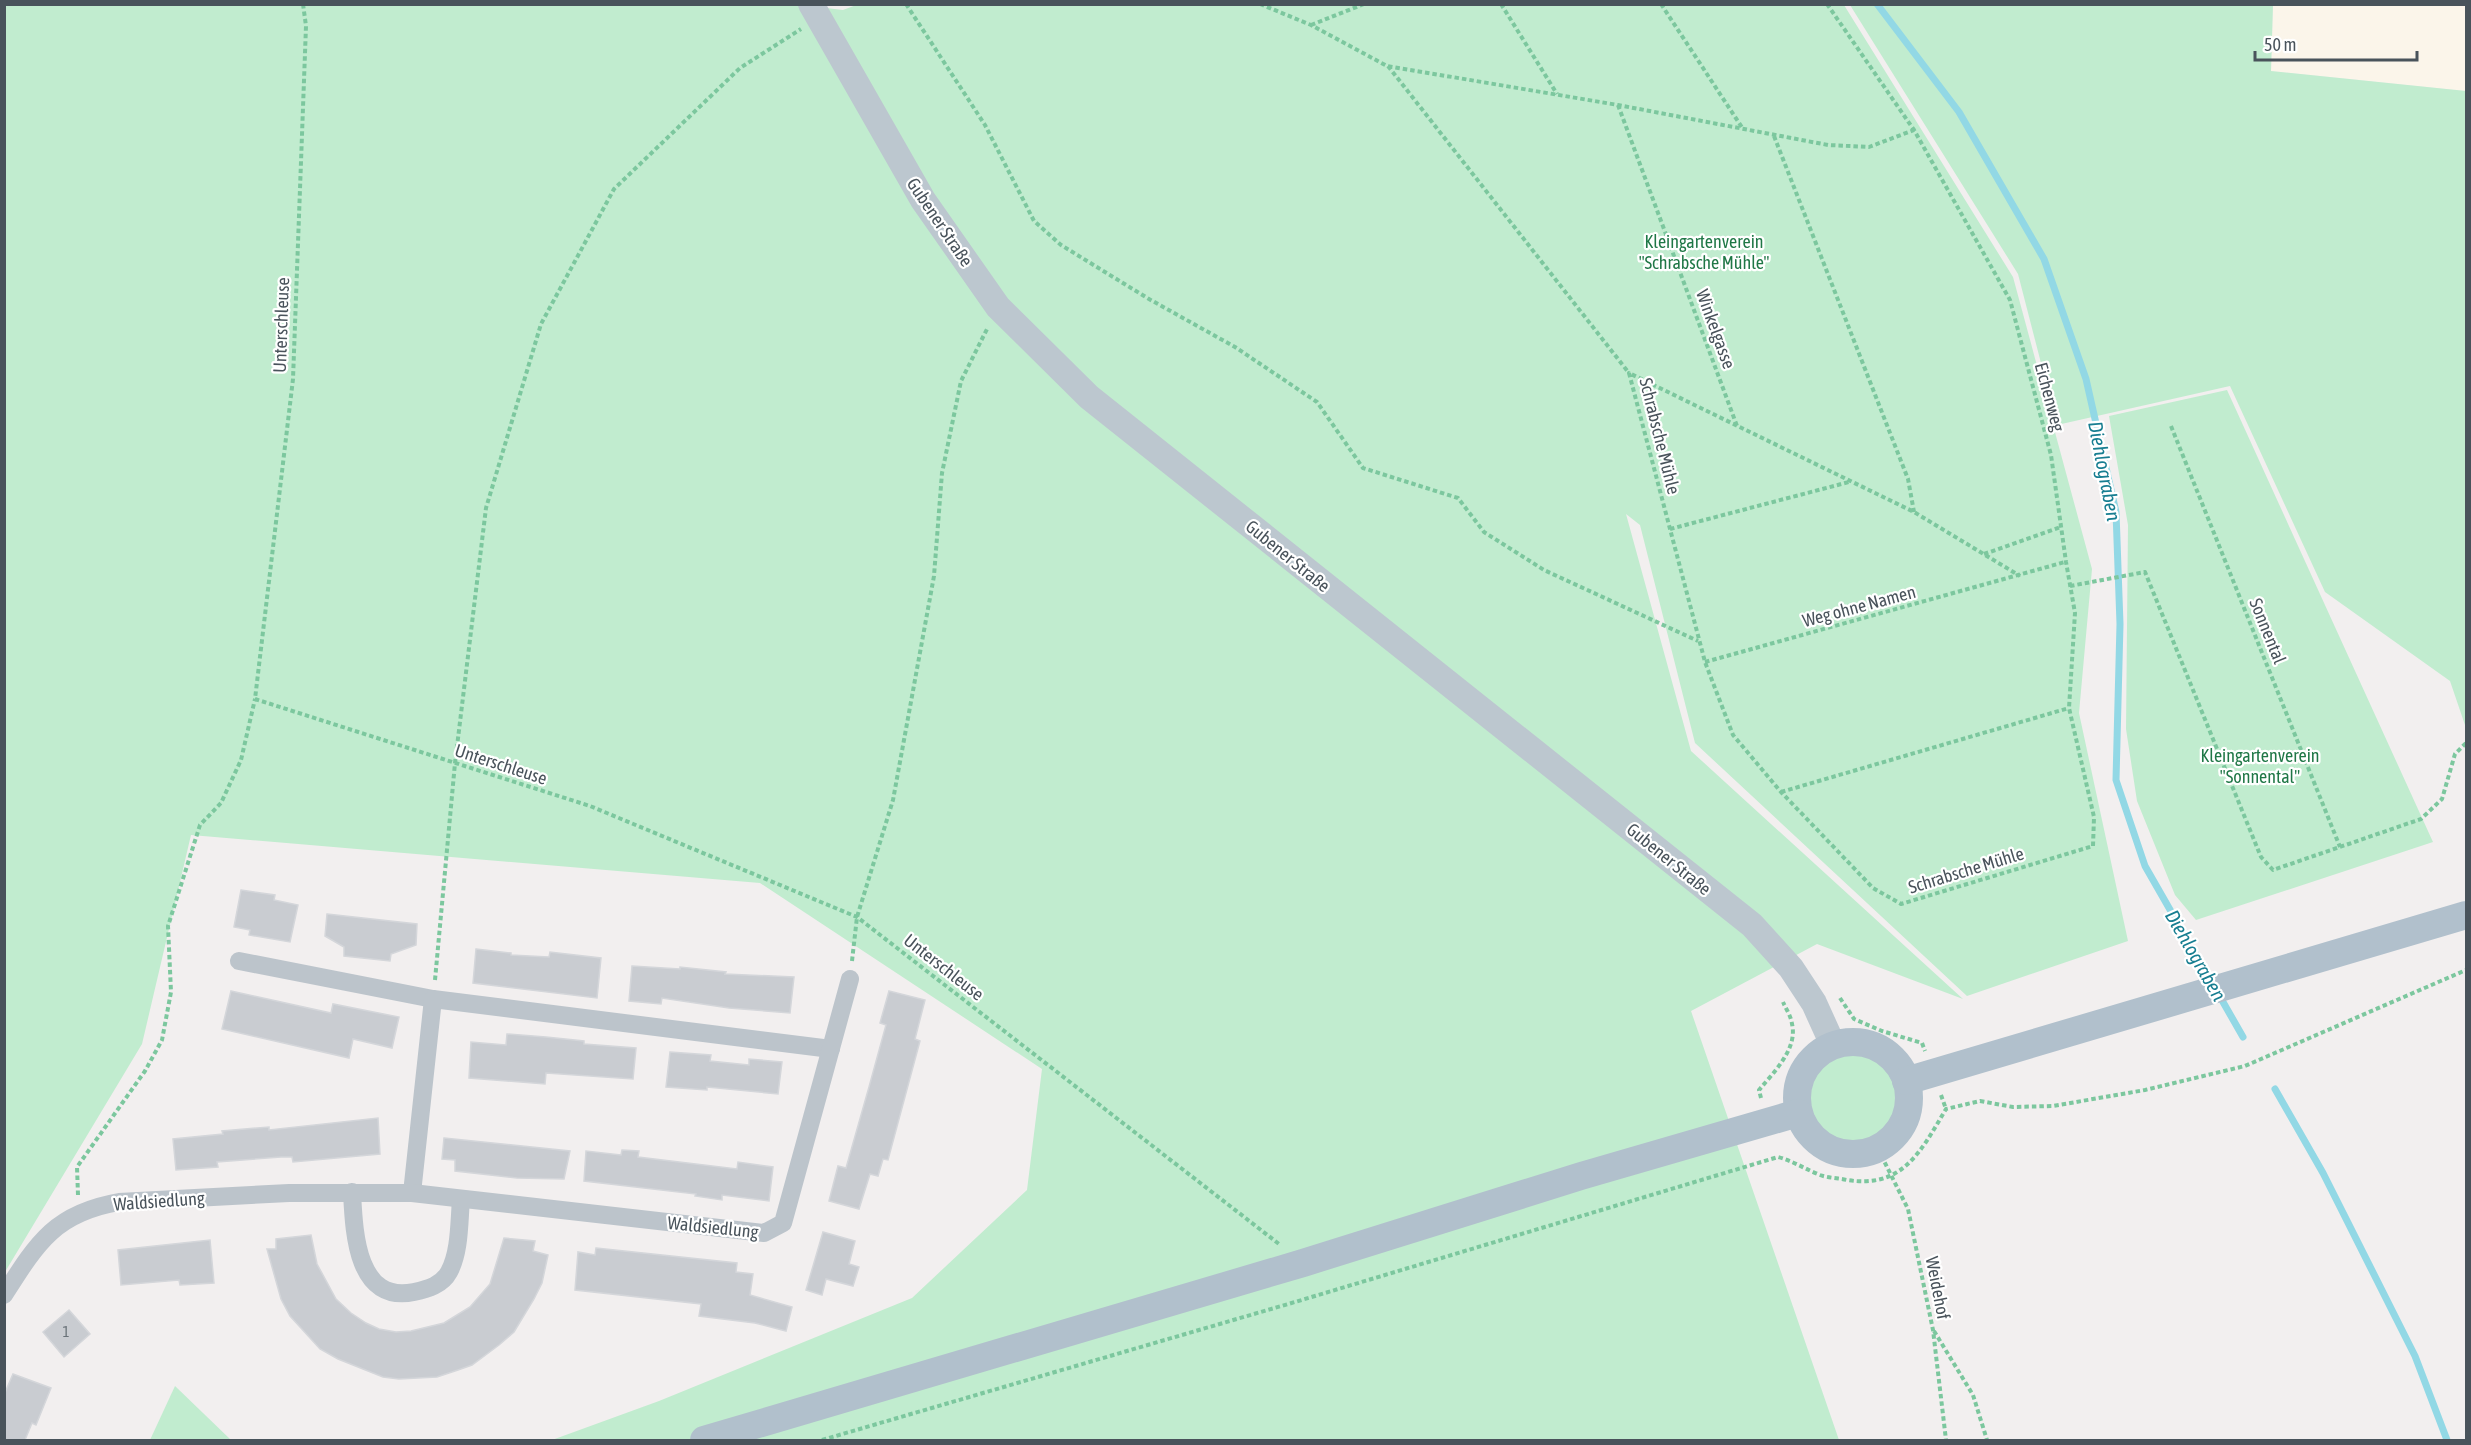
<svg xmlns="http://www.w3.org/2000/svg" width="2471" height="1445" viewBox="0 0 2471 1445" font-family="'Asap Condensed',sans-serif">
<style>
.commercial{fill:#fbf5ea}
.green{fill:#c1eccf}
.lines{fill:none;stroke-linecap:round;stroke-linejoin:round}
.stream{stroke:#92d8e5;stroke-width:7}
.building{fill:#c9ccd1;stroke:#d4d6da;stroke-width:1.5}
.path{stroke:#7cc79e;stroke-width:4;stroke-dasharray:4.5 3;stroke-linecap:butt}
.street{stroke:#bcc4cb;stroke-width:18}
.secondary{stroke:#bcc7cf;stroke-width:26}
.primary{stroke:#b1c0cc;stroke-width:28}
.labels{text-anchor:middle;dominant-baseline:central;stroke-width:4.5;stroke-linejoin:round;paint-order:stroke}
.number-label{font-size:15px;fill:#697178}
.street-label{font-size:18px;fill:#49535b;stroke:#fff}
.park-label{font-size:18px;fill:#1f7746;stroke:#fff}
.water-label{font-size:20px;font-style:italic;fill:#177e91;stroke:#fff}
</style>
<rect width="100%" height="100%" fill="#f2efef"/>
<polygon class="commercial" points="2273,5 2466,5 2466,91 2271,71"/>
<g class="green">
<polygon points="793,4 843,10 859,4 1844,5 2013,277 2092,569 2079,713 2128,941 1967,996 1695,743 1640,525 1626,514 1691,751 1963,999 1817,944 1691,1011 1839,1440 552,1440 659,1401 912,1298 1027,1190 1042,1069 760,883 191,835 142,1044 5,1272 5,5"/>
<polygon points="1850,5 2273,5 2271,71 2466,91 2466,728 2450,681 2325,592 2230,386 2057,425 2018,274"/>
<polygon points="2227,390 2433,842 2196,920 2175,895 2137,801 2126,729 2128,525 2109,416"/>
<circle cx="1853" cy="1097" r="44"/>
<polygon points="175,1386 231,1440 150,1440"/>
</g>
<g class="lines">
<g class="stream">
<polyline points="1877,4 1959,112 2044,259 2086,379 2116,512 2120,624 2116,780 2145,866 2212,983"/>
<polyline points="2219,995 2243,1037"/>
<polyline points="2275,1089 2323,1173 2415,1356 2447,1440"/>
</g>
</g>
<g class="building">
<polygon points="241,890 275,895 274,900 298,905 290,942 249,935 250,930 234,927"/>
<polygon points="327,914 417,924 416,945 391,954 390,961 344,956 344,947 325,936"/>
<polygon points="476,949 511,953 511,955 549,957 550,952 601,958 597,998 473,983"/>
<polygon points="632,966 680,969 680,967 726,972 725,974 794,977 790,1013 729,1008 662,998 661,1004 629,1001"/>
<polygon points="231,991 331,1013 333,1004 399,1017 392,1048 353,1039 349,1058 222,1029"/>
<polygon points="889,991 925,1000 915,1039 920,1041 888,1160 883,1159 878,1176 870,1174 859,1209 829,1201 838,1166 846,1168 869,1087 886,1025 880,1023"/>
<polygon points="507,1034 546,1037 584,1041 584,1044 636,1048 633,1079 546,1073 545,1084 469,1078 471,1042 506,1045"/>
<polygon points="670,1052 711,1055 710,1061 749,1065 749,1059 782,1062 778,1094 707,1087 707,1090 666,1087"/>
<polygon points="378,1118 380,1154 293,1162 292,1157 281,1157 217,1162 218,1167 176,1170 173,1139 223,1134 222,1131 269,1127 269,1130"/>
<polygon points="444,1138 570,1151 564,1179 517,1178 455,1171 455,1160 442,1159"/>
<polygon points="622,1150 639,1151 638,1157 737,1169 738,1162 773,1167 769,1201 722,1195 722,1200 695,1196 696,1194 584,1181 586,1151 621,1155"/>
<polygon points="823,1232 855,1241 849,1264 859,1267 853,1286 826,1279 822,1295 806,1290"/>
<polygon points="311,1235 317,1264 336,1299 351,1313 366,1323 379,1329 396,1332 411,1331 444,1323 470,1307 490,1284 504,1238 535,1241 533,1251 548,1255 542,1283 534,1299 514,1332 499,1345 472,1365 458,1370 437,1377 399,1379 383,1377 338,1359 320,1349 290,1316 281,1299 267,1249 276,1249 276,1239"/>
<polygon points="210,1240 214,1283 180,1285 179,1280 121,1285 118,1250"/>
<polygon points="596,1248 737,1263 736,1272 753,1274 750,1295 792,1307 786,1331 755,1323 699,1316 701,1304 575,1290 578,1252 595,1255"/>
<polygon points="69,1310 90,1334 64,1357 43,1332"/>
<polygon points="13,1374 51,1388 36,1425 32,1423 25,1440 4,1440 4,1395"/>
</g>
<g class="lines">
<g class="path">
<polyline points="303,4 306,26 293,379 255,699 590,806 857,917 1279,1244"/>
<polyline points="906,4 985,125 1034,221 1061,245 1149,299 1235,347 1317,402 1363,468 1458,498 1484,532 1544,570 1698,641"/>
<polyline points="1260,4 1311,25 1387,66 1618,105 1828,145 1869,147 1914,130"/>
<polyline points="1501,4 1557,94"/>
<polyline points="1661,4 1743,129"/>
<polyline points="1827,4 1914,130 2010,300 2051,455 2066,562 2075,613 2069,708 2094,817 2093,846 1901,904 1873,888 1781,792 1733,735 1705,662 1629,373 1914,512 2020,576"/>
<polyline points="1311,25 1364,4"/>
<polyline points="1388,66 1629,373"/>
<polyline points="1618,105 1737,426"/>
<polyline points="1774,136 1908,479 1914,512"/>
<polyline points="2171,426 2340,847"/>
<polyline points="1670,529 1849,482"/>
<polyline points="1984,554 2061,527"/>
<polyline points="2070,586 2145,572 2261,857 2273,870 2421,819 2442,799 2455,754 2466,743"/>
<polyline points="1705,662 2065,562"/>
<polyline points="1781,792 2069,708"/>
<polyline points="852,961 857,917 893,800 934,576 942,473 961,381 988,327"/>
<polyline points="435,980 455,763 486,508 541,324 614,189 740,68 801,29"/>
<polyline points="1840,998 1854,1019 1882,1031 1922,1043 1925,1051"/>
<polyline points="1941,1095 1946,1109"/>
<path d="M1761 1098 1759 1090C1773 1073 1798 1049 1792 1024 1791 1016 1786 1009 1783 1002"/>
<polyline points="1878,1149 1908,1209 1933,1330 1946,1440"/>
<polyline points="78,1195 77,1167 145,1071 162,1040 171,992 168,926 200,825 221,803 241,760 255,699"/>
<polyline points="1934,1331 1973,1395 1987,1440"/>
<path d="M822 1440 1295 1302 1778 1157C1793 1161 1805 1169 1820 1175 1828 1178 1838 1178 1847 1180 1903 1189 1921 1151 1946 1109L1980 1101 2013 1107 2053 1106 2145 1090 2245 1066 2466 970"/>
</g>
<g class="street">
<polyline points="239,961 433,999"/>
<path d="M352 1192C354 1231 356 1304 414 1292 428 1289 442 1285 449 1272 460 1252 459 1222 461 1200"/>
<polyline points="412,1193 433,999 831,1049"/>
<path d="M4 1295C37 1243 55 1213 119 1202L289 1193H412L764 1233 783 1223 850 979"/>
</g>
<polyline class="secondary" points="811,4 923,200 998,307 1089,397 1752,925 1791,968 1814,1003 1833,1045"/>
<g class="primary">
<circle cx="1853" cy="1098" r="56"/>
<polyline points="1906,1081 2466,915"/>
<polyline points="704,1440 1303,1263 1581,1176 1798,1113"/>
</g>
</g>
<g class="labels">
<g class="number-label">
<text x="66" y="1331">1</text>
</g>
<g class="street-label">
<text transform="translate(940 222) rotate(56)">Gubener Straße</text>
<text transform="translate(281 325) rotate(-88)">Unterschleuse</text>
<text transform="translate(1716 329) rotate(70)">Winkelgasse</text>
<text transform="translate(2050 397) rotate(75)">Eichenweg</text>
<text transform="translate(1660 436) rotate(76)">Schrabsche Mühle</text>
<text transform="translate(1288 556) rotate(39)">Gubener Straße</text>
<text transform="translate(1859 606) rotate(-15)">Weg ohne Namen</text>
<text transform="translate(2268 631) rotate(68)">Sonnental</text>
<text transform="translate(501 764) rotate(18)">Unterschleuse</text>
<text transform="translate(1669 859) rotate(39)">Gubener Straße</text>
<text transform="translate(1966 870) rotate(-17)">Schrabsche Mühle</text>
<text transform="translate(944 967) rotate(38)">Unterschleuse</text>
<text transform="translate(159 1201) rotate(-4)">Waldsiedlung</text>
<text transform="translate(713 1227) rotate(6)">Waldsiedlung</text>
<text transform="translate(1938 1288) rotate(79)">Weidehof</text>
</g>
<g class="park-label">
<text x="1704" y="241">Kleingartenverein<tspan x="1704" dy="21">"Schrabsche Mühle"</tspan></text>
<text x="2260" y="755">Kleingartenverein<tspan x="2260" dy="21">"Sonnental"</tspan></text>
</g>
<g class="water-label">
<text transform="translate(2105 471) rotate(79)">Diehlograben</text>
<text transform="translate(2196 955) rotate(60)">Diehlograben</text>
</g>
</g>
<rect width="2471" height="1445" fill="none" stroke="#49535b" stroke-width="12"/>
<path d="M2255 51v9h162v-9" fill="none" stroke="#49535b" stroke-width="3"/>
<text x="2264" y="51" font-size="18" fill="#49535b" stroke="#ffffff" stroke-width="4.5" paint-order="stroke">50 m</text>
</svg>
